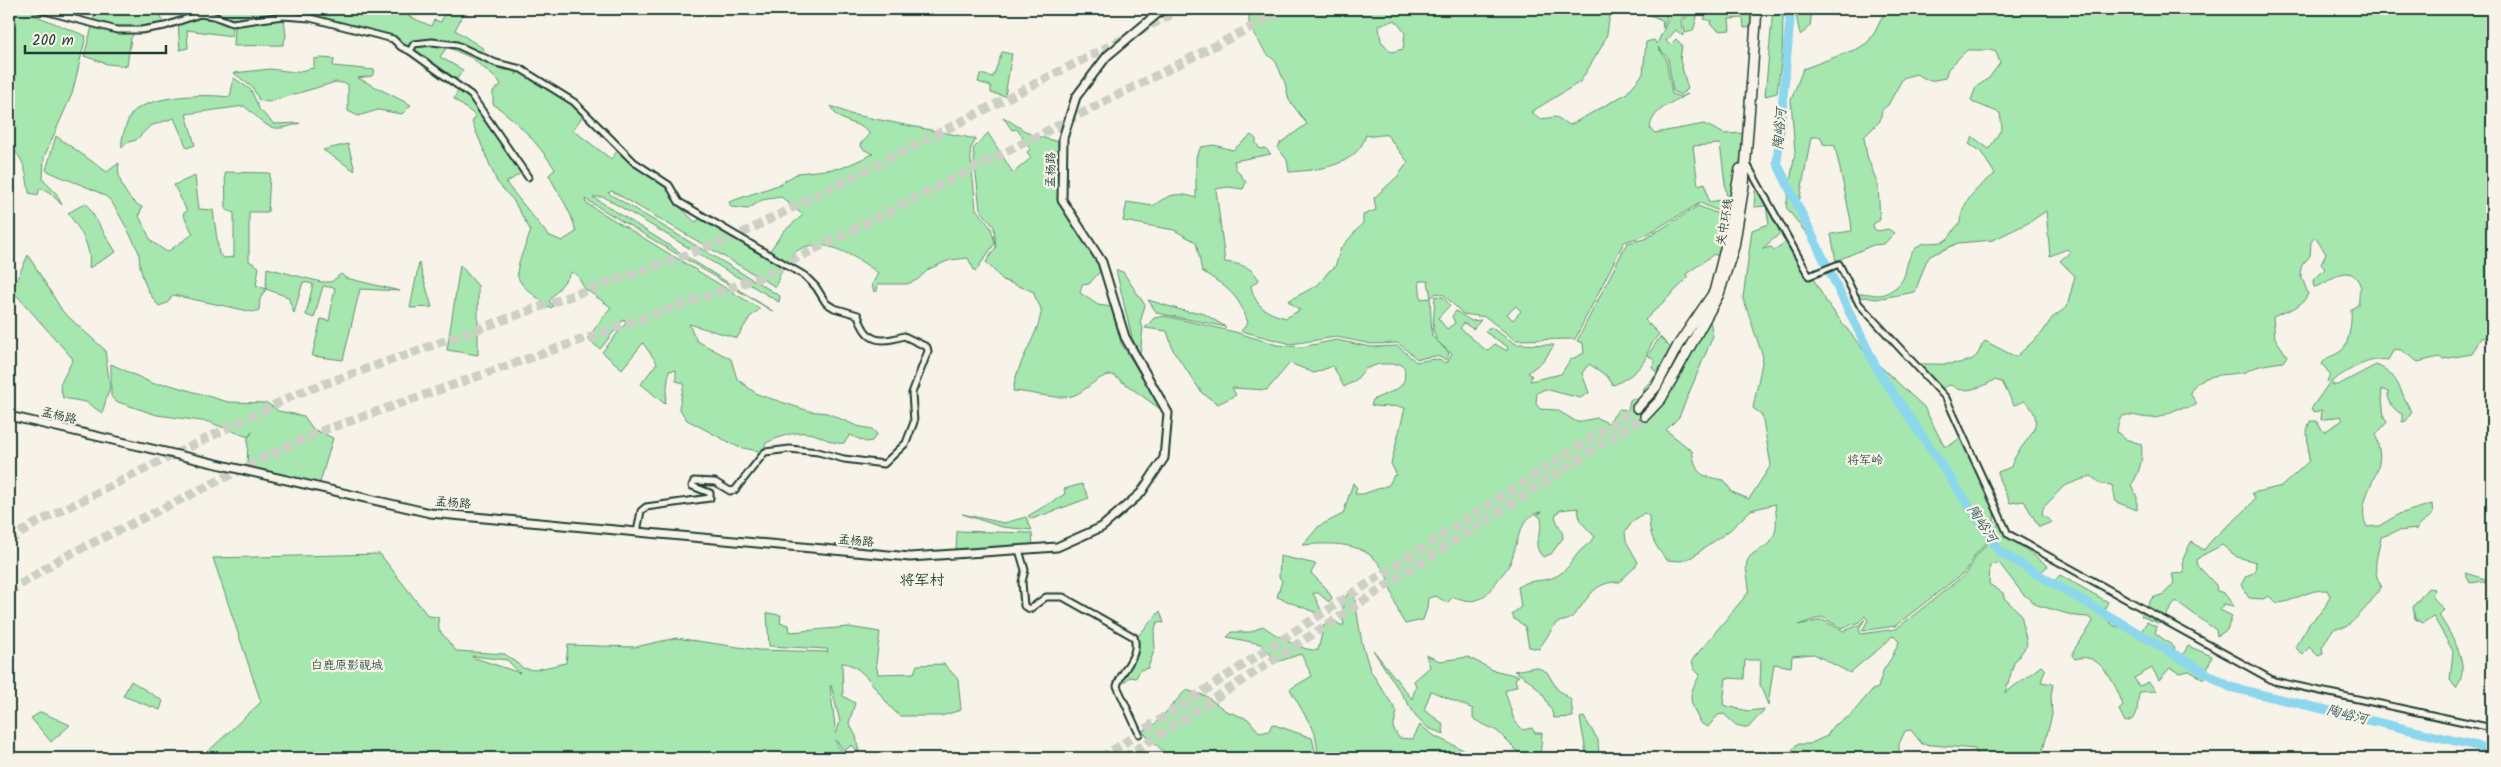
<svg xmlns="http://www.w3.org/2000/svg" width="2501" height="767" viewBox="0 0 2501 767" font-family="Kalam,'LXGW WenKai TC',sans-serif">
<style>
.green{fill:#a6e6af;stroke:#629272;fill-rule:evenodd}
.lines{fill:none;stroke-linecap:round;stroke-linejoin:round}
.river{stroke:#8cd7ed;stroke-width:9}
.highway-tunnel{stroke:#cccfc4;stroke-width:9;stroke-dasharray:9 4.5;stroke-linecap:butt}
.street-casing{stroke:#1f3d34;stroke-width:9}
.secondary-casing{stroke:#1f3d34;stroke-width:11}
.highway-casing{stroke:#1f3d34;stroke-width:12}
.street{stroke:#f7f3e8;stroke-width:5}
.secondary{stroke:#f7f3e8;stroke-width:7}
.highway{stroke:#f7f3e8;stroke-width:9}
.labels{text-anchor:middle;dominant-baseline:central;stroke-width:4.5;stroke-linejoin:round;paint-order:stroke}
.street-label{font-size:12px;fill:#1f3d34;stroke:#f7f3e8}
.park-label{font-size:12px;fill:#335646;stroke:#f7f3e8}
.water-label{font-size:14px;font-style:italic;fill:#355c59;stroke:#f7f3e8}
.quarter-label{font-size:15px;fill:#1f3d34;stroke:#f7f3e8}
</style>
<rect width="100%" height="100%" fill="#f7f3e8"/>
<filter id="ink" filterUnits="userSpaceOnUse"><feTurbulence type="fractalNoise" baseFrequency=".02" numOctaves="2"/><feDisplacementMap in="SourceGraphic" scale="10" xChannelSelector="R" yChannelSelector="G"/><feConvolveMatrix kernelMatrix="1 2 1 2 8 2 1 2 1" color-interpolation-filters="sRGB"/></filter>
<g filter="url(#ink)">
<g class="green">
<path d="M9 9H35L34 15 86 36 72 94 44 157 43 180 56 193 62 205 49 192 40 188 38 195 29 193C26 173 25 158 9 146Z"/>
<polygon points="97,9 160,9 163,25 121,29 93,20"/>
<path d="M214 9H406L409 10 408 16 431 26 434 20 441 22 446 9 465 11 455 30 484 49 482 54C456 45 434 32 409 49L387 34 288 14 236 22 215 15Z"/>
<path d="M1249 9H1619L1610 13 1607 34 1602 46 1580 82 1531 112 1541 119 1556 117 1570 125 1626 94 1643 74 1646 42 1654 40 1657 44 1670 16 1668 9H1691L1681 20 1683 36 1676 30 1666 41 1670 45 1676 39 1682 45 1680 60 1688 89 1680 95 1673 91 1668 58 1658 47 1666 59 1672 94 1680 97 1688 94C1673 102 1651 110 1650 129L1655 133 1704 124 1725 134 1744 133 1731 226 1716 210 1700 203 1644 236 1624 242 1575 339 1515 340 1486 317 1463 314 1444 295 1436 293 1431 298 1428 281H1419L1421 299 1430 298 1432 336 1449 353 1447 360 1436 356 1417 359 1398 343 1372 344 1336 337 1291 344 1241 331 1248 323C1239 294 1226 287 1202 271L1196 242 1174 230 1123 221 1127 202 1153 206C1167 195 1178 191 1196 198V157L1201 147 1214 145 1233 150 1251 135 1256 139V143L1260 149 1265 148 1271 154 1234 161 1236 169 1246 182 1243 189 1228 187 1216 189 1225 262C1239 264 1252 266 1259 280L1251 286C1255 307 1267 313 1286 318L1300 310 1288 301 1318 285 1329 271 1335 267 1341 248 1363 223V215L1376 210 1374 198 1397 177 1408 162 1387 135C1379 134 1373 138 1366 135 1357 167 1317 170 1289 172L1287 160 1278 148 1280 143 1307 124 1289 100 1285 83 1276 62 1266 53 1252 31 1249 23ZM1395 20 1405 33 1403 49 1391 52 1381 41 1379 26ZM1720 144 1727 199 1709 202 1705 183 1698 185 1693 146ZM1516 306 1521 311 1513 320 1507 314Z"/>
<polygon points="1636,9 1662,9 1667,16 1663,28 1662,20"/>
<polygon points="1693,9 1696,9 1697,17 1693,31 1685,33 1683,21"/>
<polygon points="1708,9 1754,9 1753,27 1744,28 1743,18 1729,19 1730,30 1720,31 1710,24 1711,21 1704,19"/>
<polygon points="1773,9 1788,9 1788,16 1783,17 1782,54 1777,93 1765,96"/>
<polygon points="1795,9 1812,9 1810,27 1800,35"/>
<path d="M1889 9H1911L1919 13 1932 9H2492V336L2481 338 2472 354 2443 359 2439 357 2418 362 2401 350 2394 349 2388 360C2368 357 2348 370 2331 382L2333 385H2338L2376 365C2400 374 2399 392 2412 412L2406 421 2402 422V414C2394 411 2387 400 2388 392L2381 389 2384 417 2387 422 2376 435C2378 444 2381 454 2379 463 2374 485 2356 504 2367 527L2379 526 2399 514 2432 504 2433 513C2428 520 2421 521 2417 529L2398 531 2381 537C2379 553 2370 569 2381 585 2378 595 2357 619 2347 626 2342 630 2337 626 2333 630 2329 634 2326 642 2322 647L2323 654 2318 656 2309 647 2303 655 2295 647 2309 624 2324 609 2330 596 2327 590C2305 589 2295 603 2276 603L2269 596 2263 599 2249 598 2241 585 2246 576 2255 572 2256 562 2237 557 2222 545 2201 556 2197 560 2198 566 2216 585 2217 591 2224 593 2234 606 2223 604 2220 610 2232 616 2227 630 2217 636 2216 630 2176 601 2160 624 2141 616 2152 598 2164 594 2174 583 2172 574 2184 573 2183 559 2191 542 2204 550C2218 529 2242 519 2255 498L2252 493 2282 486 2309 461 2307 431 2310 421H2316L2324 432 2343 420 2340 416 2321 420 2322 410 2315 412 2311 409 2329 383 2327 381 2330 374 2322 364C2327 355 2334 357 2341 351 2350 344 2352 319 2351 309L2358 305C2360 298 2358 293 2361 287 2350 256 2328 286 2314 287L2313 281 2325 269 2321 264 2326 254 2315 237 2311 242 2310 256 2302 265 2300 272 2308 294C2302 308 2286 311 2273 317L2275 338 2287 356 2283 362C2275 363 2267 364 2260 366 2255 367 2250 370 2245 372 2226 376 2198 372 2190 393L2197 404C2191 409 2185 407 2178 409 2169 412 2163 418 2152 418 2133 418 2119 405 2117 432L2125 439 2141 444C2144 456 2139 476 2131 485L2137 497V510L2116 502 2112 485 2101 484 2091 476 2064 486 2043 508 2042 515 2052 522 2039 527 2024 501 2010 503 1999 479 1998 472 2011 467C2017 442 2053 428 2025 401L2014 405 2002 382 1994 380C1985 386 1974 390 1963 390 1951 390 1955 380 1941 389L1914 364C1929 363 1967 368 1977 355 1980 351 1981 345 1985 341L2016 357 2042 333 2052 318 2067 307 2075 276 2060 261 2070 252 2067 249 2050 256 2046 211 2030 222 1993 240 1958 243 1930 256 1926 262 1915 292 1876 299 1865 297 1851 300 1850 297C1854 296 1858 294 1861 294 1870 292 1877 298 1887 293 1913 279 1900 269 1914 250 1923 238 1935 246 1946 240 1952 236 1954 227 1960 223 1962 200 1978 187 1995 174L1981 152 1969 144 1973 137 1989 149 2002 128 2000 113 1975 103 1971 100 1976 87 1989 78 2000 63 1996 52 1990 50H1967L1948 69 1945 78 1930 81 1916 74 1903 78 1888 105 1882 110 1880 121 1864 137 1867 156 1878 185 1880 220 1873 224 1874 229 1878 231 1888 229 1894 233 1884 244 1873 245 1836 261 1831 234 1852 231 1851 221 1835 146 1823 144 1821 137H1811L1799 203 1801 220 1807 225 1809 237 1786 207 1795 152 1791 100 1803 69 1859 48 1868 42 1875 32 1885 11Z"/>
<polygon points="208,16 232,24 232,36 187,30 188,48 180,50 178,24"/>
<polygon points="284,17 286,36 283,45 234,46 235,25"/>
<polygon points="93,23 135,32 131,38 127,66 107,64 84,56"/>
<path d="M443 43 503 70H518L516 75 519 70 553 89 584 114 573 130 611 159 622 145 639 163 670 182 677 193 671 198 695 222 706 215 768 253 784 231 803 215 781 197 762 200 748 209 731 207 729 202 778 185 798 173 842 168 873 154 863 149 860 144 867 138 869 133C860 121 837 124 831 106L850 114 976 139 970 150 976 209 991 228 995 243 975 272 968 258 950 260 929 269 917 280 907 284H878L877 291 874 292 872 285 878 273C839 244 793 223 776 287L612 191 608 193 780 296 779 302 604 197H593L774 312 585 199 586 203 760 309 750 317 737 338 689 324 697 341 731 359 737 379 757 394 809 411 827 413 857 426 872 429 877 434 872 441 866 442 850 435 844 443C833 445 824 437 813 434 797 430 781 436 766 443L763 452 738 447 687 420 679 408 684 383 676 381V370L669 371 665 404 641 384 657 363 643 343 622 369 602 352 626 323 624 319 600 349 587 339 611 307 585 289 577 275 572 272 549 301 553 306 551 308C508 276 512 280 531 231L513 200 497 182 472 122 476 116 454 99 460 86 481 109 524 171 506 183 548 235 562 241 576 232C571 209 559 196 549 175L555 169C539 145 518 121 493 104V91L501 85 499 81 472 58 447 47 440 57 463 70 457 79 412 51 421 45Z"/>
<polygon points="1002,52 1012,54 1005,96 991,93 991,86 978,82 980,74 993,77"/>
<polygon points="320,58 334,59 333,66 375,70 372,76 358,78 411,105 402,114 378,110 358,116 348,111 348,84 336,82 268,102 259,100 253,88 234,73 270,69 295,72 314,68 314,59"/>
<path d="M234 78 251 90 259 109 274 124 300 123C267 135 268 125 244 106L186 114 195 145 187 148 174 118 150 126 136 140 126 143 122 148C121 141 123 135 125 129 127 122 131 112 137 109 160 95 204 94 230 97Z"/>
<path d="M1003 117 1030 134 1062 143 1057 172 1060 194 1102 269 1089 284 1082 285 1080 293 1098 305 1112 307 1121 343 1163 411 1113 375C1098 374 1086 392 1072 396 1055 400 1031 392 1013 391 1016 363 1036 340 1041 314 1043 306 1034 300 1034 292L1003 280 986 262 996 247 994 227 980 209 973 149 988 133 1013 173 1031 158 1027 152 1030 149 1017 129 1012 130Z"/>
<path d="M56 136 107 172 119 163C116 179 127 201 142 207L139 216 151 241 167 252 193 234 183 214 187 211 174 185 195 176 199 209 213 210 219 254 224 258 234 257V213L226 210 225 172 270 173 268 212H249V261L259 267 256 285 266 289 267 268 321 282H331L341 274 346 278 400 291 360 289 343 360 312 356 321 319 329 321 335 288 323 286 314 318 306 315 313 284 303 282 294 313 288 297 266 289 260 299 259 310 253 312 173 295 167 303 159 306C146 292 139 272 139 253 138 249 114 203 109 199 98 189 62 179 46 170Z"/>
<polygon points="348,144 355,171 323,150"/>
<path d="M1756 183 1785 229 1762 249 1771 247 1774 250 1790 239 1826 301 1837 316 1865 352 1924 407 1944 446H1949L1960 438 1994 510 1995 533 1975 555 1966 571 1895 626 1862 631 1868 620 1865 616 1858 623 1841 628 1822 617 1798 625 1822 620 1844 631 1859 625 1865 619 1859 629 1861 634 1896 629 1967 573 1976 556 1996 534 1998 522 2015 541 2048 566 2040 573 2041 578 2052 583 2060 575 2108 602 2104 610 2112 625 2140 633 2147 622 2157 627 2155 633 2173 646 2180 659 2188 646 2212 656 2204 679 2189 671 2179 673 2170 668 2159 680 2152 668 2134 678 2139 686 2149 682 2156 691 2140 692C2135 705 2142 719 2125 722L2119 710 2123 706C2119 691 2104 660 2087 658 2084 657 2079 658 2075 659L2072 655C2077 641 2087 634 2093 621L2088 617 2075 616 2037 605 2023 594 1999 563 1990 565 1989 584 2003 593 2004 598 2021 614 2027 645 2014 663 2005 693 2041 666 2045 670 2041 682 2053 684 2051 696 2052 715 2041 758H1977L1975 749 1922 744 1911 730 1905 731 1899 744V758H1786L1797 744H1809L1827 736 1833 726 1850 716 1872 690 1878 688 1883 671 1892 657 1899 642 1896 637 1892 636C1884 647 1862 661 1850 673L1814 654 1792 656 1791 667 1774 664 1768 705 1760 685 1761 660H1745L1744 679 1726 678 1723 705 1748 711 1765 709 1748 728 1736 725 1724 714 1718 715 1708 727 1700 723C1690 699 1686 698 1700 675L1694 669 1692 660 1748 593C1751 583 1744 572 1747 562 1750 553 1757 552 1764 547 1779 538 1777 519 1775 504L1751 510 1730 530 1692 557 1681 561 1667 560C1655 547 1649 535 1649 516L1644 513 1633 521 1625 532 1626 541 1638 562C1634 571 1625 574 1620 582 1591 581 1589 601 1571 618 1568 621 1560 621 1556 623L1539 649 1529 647 1525 626 1514 619 1512 614 1521 607 1518 587C1529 579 1540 582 1552 578 1568 572 1570 562 1580 551 1585 546 1590 543 1595 537L1580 521 1578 508 1560 510 1555 516C1557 525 1563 530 1563 538L1551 554 1543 557C1529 543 1544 533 1541 518L1537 515 1542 512C1519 515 1518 543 1511 561 1508 569 1502 574 1498 580 1483 600 1478 605 1453 597L1447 603 1436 596 1428 598 1427 608 1423 620 1405 624C1396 611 1393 595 1388 580 1374 542 1338 542 1303 545L1319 526 1343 514 1353 483 1357 488 1355 494H1363L1389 485 1394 475H1397L1391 464 1405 408C1393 404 1383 409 1371 405L1373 400C1390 390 1409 392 1404 367L1400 364H1379L1365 369 1355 381 1344 387 1333 366 1314 373 1290 363 1267 390 1232 388 1236 395 1218 404 1202 393 1173 350 1167 331 1145 328 1154 318 1165 316 1235 332 1277 345 1302 347 1336 340 1371 347 1398 346 1416 362 1435 359 1447 363 1452 354 1437 341 1433 330 1435 296 1443 297 1450 305 1438 318 1447 329 1455 323 1452 316 1456 311 1471 321 1481 320 1473 329 1464 323 1460 328 1487 351 1495 344 1507 351 1508 347 1485 332 1490 327 1516 344 1554 345 1545 359 1528 373 1532 376 1530 381 1561 374 1570 360 1584 353 1583 343 1577 341 1627 243 1645 239 1698 206 1716 213 1730 231 1723 259 1714 254 1686 274 1688 278 1645 320 1659 334C1651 344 1650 346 1646 357 1642 369 1624 381 1613 385L1607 376 1589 364 1582 373 1589 393 1580 398 1545 389 1537 393 1536 404 1540 409 1557 410 1577 422 1597 418 1608 423 1619 409 1628 410 1630 400 1633 398 1640 403 1644 388 1658 373 1652 368 1655 361 1648 355 1660 337 1671 348 1673 372 1649 406 1658 410 1670 393 1710 321 1713 336 1679 417 1666 430 1692 451C1697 475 1699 476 1724 480L1732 492 1749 499 1771 465 1762 415 1753 408 1763 357 1743 298 1752 230 1769 224 1766 206 1754 207Z"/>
<path d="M86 203 116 252 89 268C92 246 80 230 68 213Z"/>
<polygon points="28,255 63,312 105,350 110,387 102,413 86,402 63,398 60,385 73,359 12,290"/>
<polygon points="419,263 432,307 410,308"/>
<polygon points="460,265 478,286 478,355 447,350"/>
<polygon points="1116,270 1123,272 1145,305 1140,323 1143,327 1140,355 1132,338"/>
<polygon points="1148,300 1188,312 1201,312 1226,327 1157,313"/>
<polygon points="111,364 154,384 167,384 228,402 267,403 278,411 304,416 313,429 333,438 319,486 247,469 248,438 253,431 248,437 209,422 157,415 115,401 111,396"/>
<polygon points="1082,484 1089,498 1032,519 1028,516 1065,494 1064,489"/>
<polygon points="962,514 1004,523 1026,517 1032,530 1002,527"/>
<polygon points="957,531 1032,533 1033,548 956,552"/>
<path d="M380 554 428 616 438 617 439 630 456 651 505 654 523 668 534 670 566 663 568 645 635 647 676 638 759 650 828 652 827 649 769 646 767 613 781 615 780 623 789 625 790 632 849 627 880 632 876 663 878 674 914 673 917 665 944 664 958 679 961 710 941 716H900C882 703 866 664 842 663L843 696 855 703 849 723 856 736 859 753 852 745 844 751 836 740 837 745 847 758H201L261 702 213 558ZM472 656 507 660 520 673 472 657ZM831 685 840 722 836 734 830 686Z"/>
<polygon points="1280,556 1316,564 1311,573 1326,588 1332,598 1329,602 1318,593 1313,593 1324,616 1277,597 1282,581 1279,577"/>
<polygon points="2465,573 2492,581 2492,590 2484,581 2470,583"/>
<path d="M1353 588 1362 643 1370 670 1397 712 1393 728 1399 738 1413 739 1420 725 1436 737 1481 758H1319L1315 733 1290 689 1312 676 1301 654 1277 662 1261 644 1227 637 1232 632H1251L1263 626C1275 635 1303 652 1318 650L1324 625 1334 620 1340 625H1344C1342 609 1341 599 1353 588Z"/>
<path d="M2428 588 2435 589 2432 596 2444 610 2439 615C2451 635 2473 665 2456 688L2450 680 2453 651 2433 616 2423 623 2415 619 2413 607Z"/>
<polygon points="1160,611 1164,623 1157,622 1154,635 1155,648 1148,668 1140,670 1136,678 1130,677 1121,685 1121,681 1138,654 1138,636"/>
<polygon points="1373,650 1412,699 1416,686 1414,681 1430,667 1426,655 1440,661 1468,657 1493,670 1519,676 1515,679 1517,686 1505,691 1514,720 1523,730 1532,728 1535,733 1542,733 1540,758 1524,758 1497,731 1473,719 1473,709 1431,691 1424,710 1442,723 1444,734 1428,728 1416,716"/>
<path d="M1536 667 1547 672 1557 689 1571 700 1573 717 1554 718C1548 697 1533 680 1514 671Z"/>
<polygon points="131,681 163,701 160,710 123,696"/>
<polygon points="1186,690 1206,696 1226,711 1248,719 1260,733 1269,731 1272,724 1312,738 1317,758 1170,758 1142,731 1155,724"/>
<polygon points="41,712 70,725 51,742 31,718"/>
<polygon points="1584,717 1598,740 1599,758 1587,758 1580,718"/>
</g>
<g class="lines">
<polyline class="river" points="1791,9 1777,163 1877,369 2000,552 2230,687 2485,748 2492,755"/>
<g class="highway-tunnel">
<polyline points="9,541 36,523 296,394 733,238 1182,9"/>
<polyline points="9,592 60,559 313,434 758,278 1287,9"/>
<polyline points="1101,758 1637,408"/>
<polyline points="1124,758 1645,416"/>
</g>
<defs>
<g id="street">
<polyline points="37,9 117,30 141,30 165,26 200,14 214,16 232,23 283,16 310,18 393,39 401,47 410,51 471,95 528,177"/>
<path d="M410 51 414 44 432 42 457 45 496 63 521 69 574 102 634 162 669 185 679 202 805 276 816 287 826 303 834 308 858 315C866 342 879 344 904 336L927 347 928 351 912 393 914 422 906 443 884 464 844 459 818 452 790 449 765 452 735 490 730 491 715 482 694 481 692 486 710 493V498L646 507 641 511 637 532"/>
<polyline points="1747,164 1809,276 1839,264 1859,304 1946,398 2008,534 2274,681 2492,728"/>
<path d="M1019 550 1025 570 1022 582 1024 606 1030 609 1046 597H1063L1134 637C1140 657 1122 668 1117 686L1139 734"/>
</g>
<polyline id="secondary" points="9,416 430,513 910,557 1057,547 1102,527 1141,493 1164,458 1168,413 1125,337 1102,262 1062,200 1063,138 1076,97 1107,56 1163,9"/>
<g id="highway">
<polyline points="1637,408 1656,387 1678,345 1714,292 1727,241 1740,169"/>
<polyline points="1645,416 1661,399 1719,294 1734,247 1744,185 1757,9"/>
</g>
</defs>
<use href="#street" class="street-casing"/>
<use href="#secondary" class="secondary-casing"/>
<use href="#highway" class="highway-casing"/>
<use href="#street" class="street"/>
<use href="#secondary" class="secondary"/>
<use href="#highway" class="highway"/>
</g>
</g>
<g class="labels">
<g class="street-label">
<text transform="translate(1051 170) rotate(-89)">孟杨路</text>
<text transform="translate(1725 222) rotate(-80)">关中环线</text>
<text transform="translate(59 416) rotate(13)">孟杨路</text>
<text transform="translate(453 503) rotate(5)">孟杨路</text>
<text transform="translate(856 541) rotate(5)">孟杨路</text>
</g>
<g class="park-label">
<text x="1865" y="460">将军岭</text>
<text x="347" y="665">白鹿原影视城</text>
</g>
<g class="water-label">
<text transform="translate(1780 129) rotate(-85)">陶峪河</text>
<text transform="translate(1982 524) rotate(56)">陶峪河</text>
<text transform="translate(2347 715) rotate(14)">陶峪河</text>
</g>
<g class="quarter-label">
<text x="922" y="581">将军村</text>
</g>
</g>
<rect width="2501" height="767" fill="none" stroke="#f7f3e8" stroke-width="30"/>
<rect x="15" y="15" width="2471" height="737" fill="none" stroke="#1f3d34" stroke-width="2" filter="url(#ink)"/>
<path d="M25 45v8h141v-8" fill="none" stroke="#1f3d34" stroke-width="2.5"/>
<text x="32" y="45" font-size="15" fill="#1f3d34" stroke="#f7f3e8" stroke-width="4" paint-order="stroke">200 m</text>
</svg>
